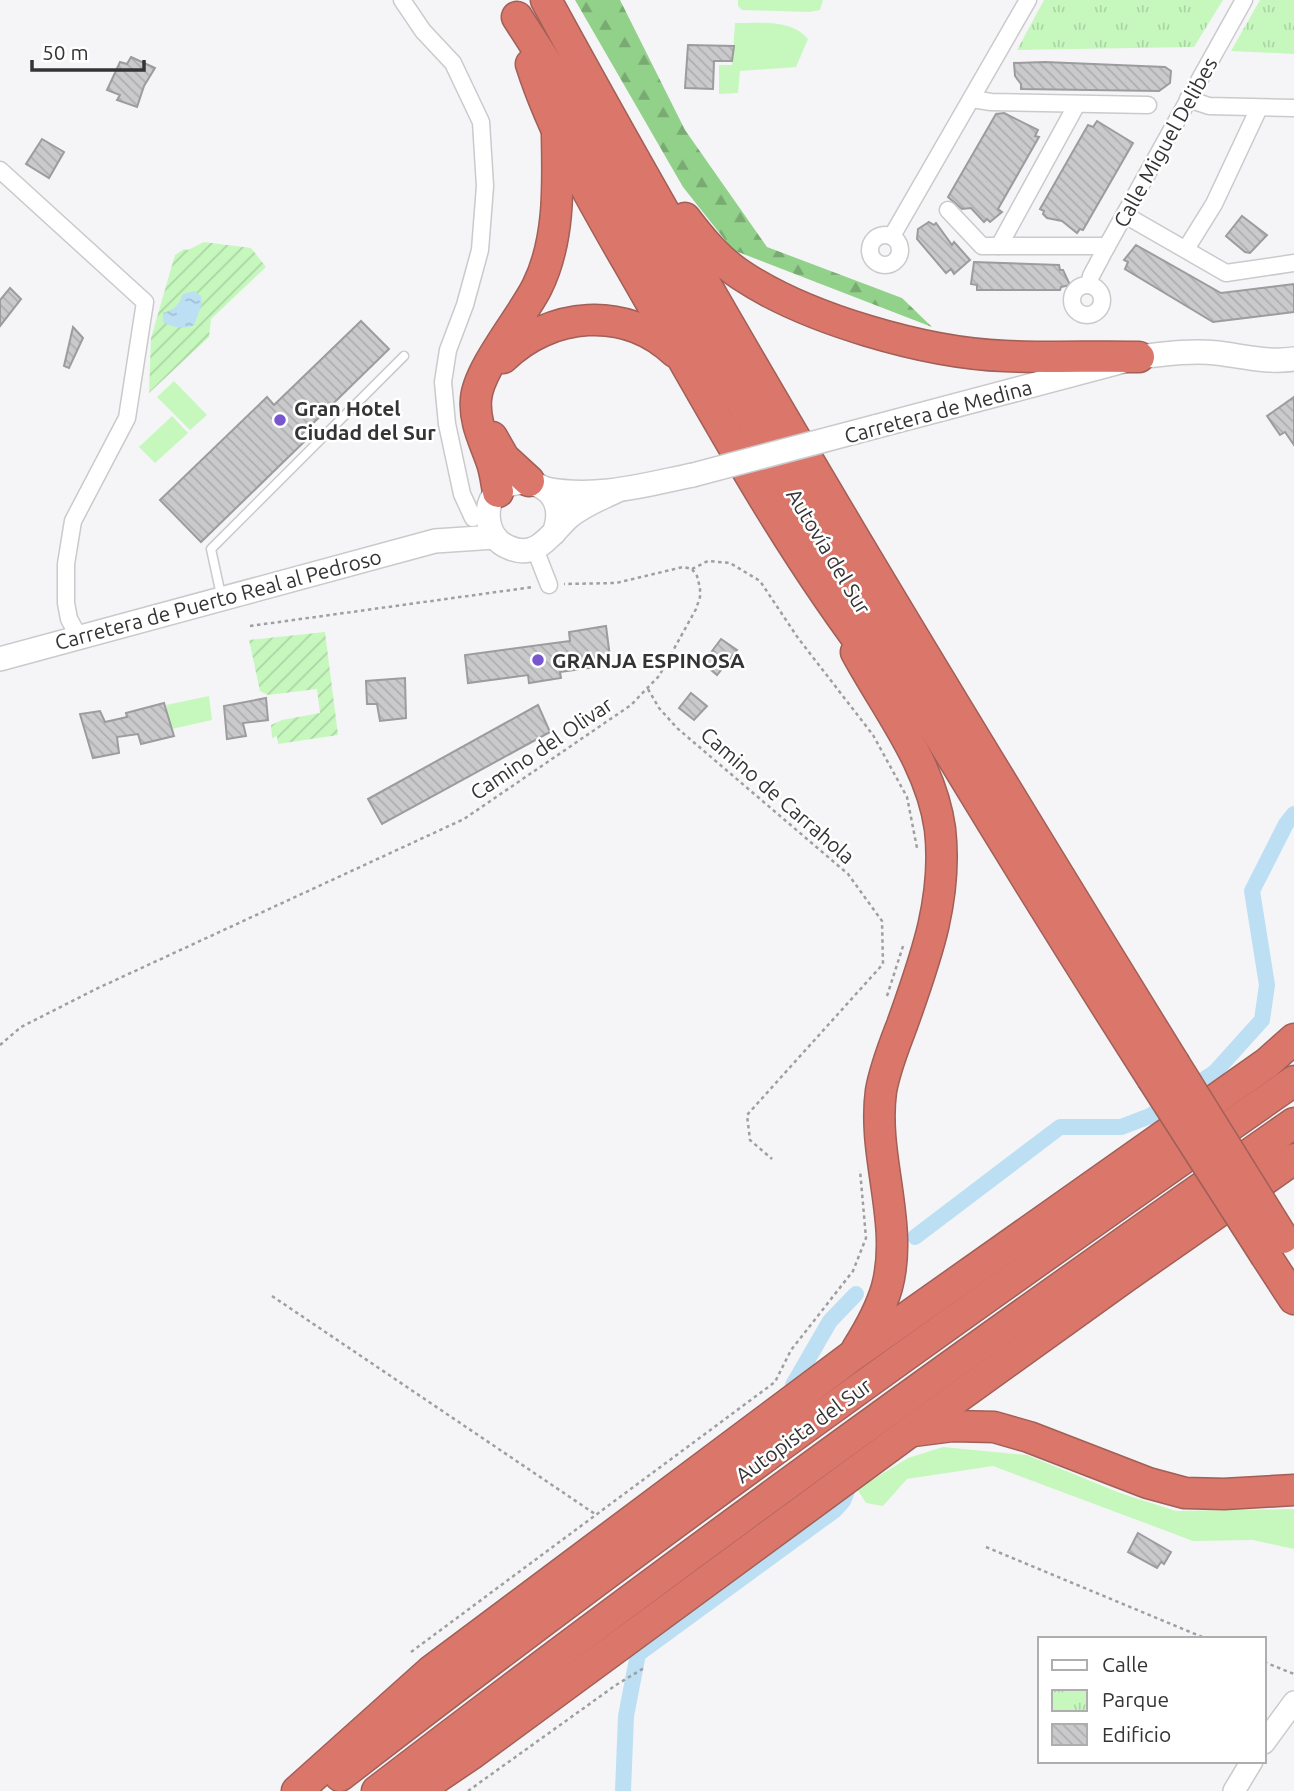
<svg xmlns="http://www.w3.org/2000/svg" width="1294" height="1791" viewBox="0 0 1294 1791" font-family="Ubuntu,sans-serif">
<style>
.grass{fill:#c6f8be}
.forest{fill:url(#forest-firs)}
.park{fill:url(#park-tufts)}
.garden{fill:url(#garden-furrows)}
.water{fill:url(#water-ripples)}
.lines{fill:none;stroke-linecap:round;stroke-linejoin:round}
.canal{stroke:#bcdff4;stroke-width:16}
.building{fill:url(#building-back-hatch);stroke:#9c9c9f;stroke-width:2}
.service-casing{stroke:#cacacd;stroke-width:11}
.minor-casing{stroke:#cacacd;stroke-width:19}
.tertiary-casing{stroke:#cacacd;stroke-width:24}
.secondary-casing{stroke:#cacacd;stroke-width:26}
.motorway-casing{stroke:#a15f57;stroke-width:33}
.path{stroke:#9f9fa2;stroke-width:2.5;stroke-dasharray:3.5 3.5;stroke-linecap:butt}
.service{stroke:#fff;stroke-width:8}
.minor{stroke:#fff;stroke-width:16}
.tertiary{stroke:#fff;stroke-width:21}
.secondary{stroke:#fff;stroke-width:23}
.motorway{stroke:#db766a;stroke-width:30}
.secondary-bridge-casing{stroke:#cacacd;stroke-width:26;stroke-linecap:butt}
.motorway-bridge-casing{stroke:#a15f57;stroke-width:33;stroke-linecap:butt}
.secondary-bridge{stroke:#fff;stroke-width:23}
.motorway-bridge{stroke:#db766a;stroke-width:30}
.poi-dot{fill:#7756d0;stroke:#fff;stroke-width:2.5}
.labels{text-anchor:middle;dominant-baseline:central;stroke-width:5;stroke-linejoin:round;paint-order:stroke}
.street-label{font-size:21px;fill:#343435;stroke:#fff}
.poi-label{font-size:21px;font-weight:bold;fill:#343435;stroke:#fff;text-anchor:start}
</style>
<defs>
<pattern id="forest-firs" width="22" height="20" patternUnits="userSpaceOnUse" patternTransform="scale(1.75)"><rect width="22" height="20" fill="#92d189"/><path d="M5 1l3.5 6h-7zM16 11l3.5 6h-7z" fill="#78aa71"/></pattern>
<pattern id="park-tufts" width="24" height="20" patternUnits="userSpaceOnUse" patternTransform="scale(1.75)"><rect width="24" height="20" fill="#c6f8be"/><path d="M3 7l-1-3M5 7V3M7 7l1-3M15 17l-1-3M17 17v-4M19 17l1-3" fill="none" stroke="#abd5a4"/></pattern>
<pattern id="garden-furrows" width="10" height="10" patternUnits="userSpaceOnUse" patternTransform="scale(1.75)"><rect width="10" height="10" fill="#c6f8be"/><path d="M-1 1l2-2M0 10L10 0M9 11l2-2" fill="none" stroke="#abd5a4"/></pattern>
<pattern id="water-ripples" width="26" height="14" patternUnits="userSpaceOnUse" patternTransform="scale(1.75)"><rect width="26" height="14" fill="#bcdff4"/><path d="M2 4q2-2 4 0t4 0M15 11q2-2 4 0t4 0" fill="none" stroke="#a2c0d2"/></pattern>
<pattern id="building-back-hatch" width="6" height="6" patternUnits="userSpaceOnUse" patternTransform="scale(1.75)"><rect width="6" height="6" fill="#cacacd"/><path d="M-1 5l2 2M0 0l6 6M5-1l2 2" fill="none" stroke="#aeaeb1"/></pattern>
</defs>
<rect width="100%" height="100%" fill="#f5f5f8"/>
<g class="grass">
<polygon points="738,0 823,0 820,10 809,12 742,10 738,6"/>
<path d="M735 23C759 23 792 19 808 39L796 67 740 71 738 93 719 94V65H732Z"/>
<polygon points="174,381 207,415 190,430 157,397"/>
<polygon points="172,416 188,433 155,463 139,447"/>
<polygon points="209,696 212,720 172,729 166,705"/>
<polygon points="943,1447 1027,1455 1120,1493 1176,1511 1294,1509 1294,1549 1253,1540 1193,1541 993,1466 907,1479 883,1506 866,1503 857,1489 908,1458"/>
</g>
<polygon class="forest" points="575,0 620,0 685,130 767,247 902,298 932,327 733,250 683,187"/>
<g class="park">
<polygon points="1044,0 1223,0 1194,47 1017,50"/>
<polygon points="1260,0 1294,0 1294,54 1231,51"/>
</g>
<g class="garden">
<polygon points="204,242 251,248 266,267 211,319 209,337 149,393 151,338 175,255 184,249 188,250"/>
<polygon points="325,632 338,735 278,744 277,736 272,738 271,725 282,720 320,713 317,689 268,695 260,691 249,640"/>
</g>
<path class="water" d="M194 291 201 296 202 304 194 325C184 330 172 327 163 322V313C174 310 179 305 183 294Z"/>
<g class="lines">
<g class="canal">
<polyline points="915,1237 1060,1127 1121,1127 1150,1116 1215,1072 1262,1020 1267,985 1252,891 1286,824 1294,814"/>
<polyline points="793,1385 830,1321 856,1294"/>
<polyline points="623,1791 626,1716 638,1654 835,1510 843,1501 847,1491"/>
</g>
</g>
<g class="building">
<polygon points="688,45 734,46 732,61 714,61 713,89 685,88"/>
<polygon points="131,57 155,68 144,86 137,107 117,100 120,95 107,90 120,62 127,64"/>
<polygon points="1045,62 1165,67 1171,71 1170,83 1159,91 1021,89 1021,84 1015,76 1014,63"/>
<polygon points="1004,113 1038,130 1035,136 1039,137 998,209 1002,212 990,222 987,219 984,222 971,208 962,209 948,197 996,114"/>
<polygon points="1097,121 1133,143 1083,230 1080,229 1077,233 1062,221 1047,218 1043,214 1044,211 1040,209 1088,125 1093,127"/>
<polygon points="42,139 64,152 49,178 26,164"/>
<polygon points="1242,216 1267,235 1250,253 1245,252 1226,236"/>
<polygon points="929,222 934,225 936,223 952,245 954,242 970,260 954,274 951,269 946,273 917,239 918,229"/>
<polygon points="1136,245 1221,293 1294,284 1294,312 1213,322 1125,269 1128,262 1124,260"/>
<polygon points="974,262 1059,265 1060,270 1063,270 1070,285 1061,287 1060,290 977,290 977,285 971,284"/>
<polygon points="10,288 21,299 0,326 0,300"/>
<polygon points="361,321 389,349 301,435 306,440 201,542 160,500 267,397 274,405"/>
<polygon points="73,327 83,338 69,368 64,366"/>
<polygon points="1294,397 1294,445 1285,432 1280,435 1267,416"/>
<polygon points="606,626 611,665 560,672 561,678 529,683 528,675 468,683 465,655 570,641 569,632"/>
<polygon points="721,639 737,650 717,675 703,663"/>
<polygon points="405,678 406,718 380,721 377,704 367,704 366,681"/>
<polygon points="691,693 707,706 694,720 679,708"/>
<polygon points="266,698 268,720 243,723 246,736 227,739 224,706"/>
<polygon points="164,703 174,736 141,744 138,734 117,737 119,753 93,758 80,714 100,711 105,722 127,717 126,713"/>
<polygon points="538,705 550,732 382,824 368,799"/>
<polygon points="1138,1533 1171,1552 1164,1564 1161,1562 1157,1568 1128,1552"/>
</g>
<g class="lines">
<defs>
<polyline id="service" points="221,595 211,549 404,356"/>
<g id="minor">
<polyline points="402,0 423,31 453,63 481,122 485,186 480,250 465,305 448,350 443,382 447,424 462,494 473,518"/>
<polyline points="972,99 991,102 1148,105"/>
<polyline points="1188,99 1209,106 1294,108"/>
<polyline points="0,170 145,302 127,418 73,521 66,564 66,603 69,619 79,637"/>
<polyline points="948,210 982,246 1107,246"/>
<polyline points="1125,215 1226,273 1294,263"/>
<circle cx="885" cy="250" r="15"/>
<polyline points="892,236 1028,0"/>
<polyline points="999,246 1077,104"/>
<polyline points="1186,249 1214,204 1259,108"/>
<circle cx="1087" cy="300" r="15"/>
<polyline points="1089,285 1091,276 1107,246 1244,0"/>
<polyline points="535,549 549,585"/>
</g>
<g id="tertiary">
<polyline points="1264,1743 1294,1702"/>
<polyline points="1234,1791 1252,1761"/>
</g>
<g id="secondary">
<path d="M874 427 1139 357C1164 354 1191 350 1217 353 1243 356 1267 363 1294 359"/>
<path d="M546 489C596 499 644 485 693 475"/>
<path d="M554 533C578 470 478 465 489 523 491 534 498 543 508 547 537 561 551 533 569 517 583 505 600 499 616 491"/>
<polyline points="0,659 435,541 495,537"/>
</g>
<g id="motorway">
<path d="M546 0C743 361 958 713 1174 1063"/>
<path d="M517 17 560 84C749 420 944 753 1152 1078"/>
<path d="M531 64C558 149 611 231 655 310 724 431 792 555 877 665"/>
<path d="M685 218C701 239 718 260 741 275 807 319 925 353 1005 356 1049 358 1094 356 1139 357"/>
<path d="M503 358C550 312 625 305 675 352"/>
<polyline points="492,437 504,458 529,481"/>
<path d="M498 492C496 481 495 470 491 460 484 440 474 422 476 399 478 369 522 317 537 287 560 241 558 185 557 135"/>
<path d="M856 652C886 708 931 763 940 829 948 899 925 960 902 1025 894 1046 885 1068 881 1091 872 1156 904 1223 887 1287 881 1308 869 1330 857 1349"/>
<polyline points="1266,1256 1294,1299"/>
<polyline points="914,1431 953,1426 994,1427 1029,1437 1148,1483 1185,1493 1224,1494 1294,1490"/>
<path d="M340 1776C651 1535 971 1306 1294 1081"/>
<polyline points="297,1791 431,1671 852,1356 1267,1063 1294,1039"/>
<path d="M377 1791C677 1561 984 1339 1294 1123"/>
<polyline points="417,1791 473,1753 911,1431 1125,1277 1294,1159"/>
</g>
</defs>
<use href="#service" class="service-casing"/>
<use href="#minor" class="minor-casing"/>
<use href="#tertiary" class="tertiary-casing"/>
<use href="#secondary" class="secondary-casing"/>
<use href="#motorway" class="motorway-casing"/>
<g class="path">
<polyline points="692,569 708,561 730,563 760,581 798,638 873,735 907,797 917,848"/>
<polyline points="250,626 533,587"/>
<polyline points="648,689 659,708 677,728 848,874 882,921 883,964 747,1115 750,1140 772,1159"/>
<polyline points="887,996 904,943"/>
<polyline points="0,1045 21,1027 96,989 464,819 631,705 659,676 696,609 700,597 700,588 697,576 692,569 683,567 616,583 564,584"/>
<polyline points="272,1296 595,1514"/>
<polyline points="986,1547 1207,1639"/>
<polyline points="411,1652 775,1382 791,1350 853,1271 866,1238 860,1170"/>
<polyline points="1264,1662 1294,1674"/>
<polyline points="468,1791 616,1685 644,1668"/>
</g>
<use href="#service" class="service"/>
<use href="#minor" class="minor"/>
<use href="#tertiary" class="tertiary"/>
<use href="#secondary" class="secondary"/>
<use href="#motorway" class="motorway"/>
<defs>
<polyline id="secondary-bridge" points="693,475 874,427"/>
<g id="motorway-bridge">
<polyline points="1174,1063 1283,1238"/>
<polyline points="1152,1078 1266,1256"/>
</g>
</defs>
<use href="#secondary-bridge" class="secondary-bridge-casing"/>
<use href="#motorway-bridge" class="motorway-bridge-casing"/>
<use href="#secondary-bridge" class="secondary-bridge"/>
<use href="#motorway-bridge" class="motorway-bridge"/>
</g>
<g class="poi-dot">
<circle cx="280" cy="420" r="7"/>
<circle cx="538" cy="660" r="7"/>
</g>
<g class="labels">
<g class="street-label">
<text transform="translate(1165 142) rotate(-61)">Calle Miguel Delibes</text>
<text transform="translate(938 411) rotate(-15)">Carretera de Medina</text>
<text transform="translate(829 551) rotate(59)">Autovía del Sur</text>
<text transform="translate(218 599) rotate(-15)">Carretera de Puerto Real al Pedroso</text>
<text transform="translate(541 748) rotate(-34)">Camino del Olivar</text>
<text transform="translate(778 795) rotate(41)">Camino de Carrahola</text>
<text transform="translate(803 1430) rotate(-36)">Autopista del Sur</text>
</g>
<g class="poi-label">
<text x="294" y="408">Gran Hotel<tspan x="294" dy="24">Ciudad del Sur</tspan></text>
<text x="552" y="660">GRANJA ESPINOSA</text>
</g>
</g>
<rect x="1038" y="1637" width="228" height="126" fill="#ffffff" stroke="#aeaeae" stroke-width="2"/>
<rect x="1052" y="1660" width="35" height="10" fill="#ffffff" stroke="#aeaeae" stroke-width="2"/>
<text x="1102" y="1672" font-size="21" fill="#343435">Calle</text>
<rect x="1052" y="1690" width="35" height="21" fill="url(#park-tufts)" stroke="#aeaeae" stroke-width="2"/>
<text x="1102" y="1707" font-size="21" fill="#343435">Parque</text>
<rect x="1052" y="1724" width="35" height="21" fill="url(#building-back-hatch)" stroke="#aeaeae" stroke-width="2"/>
<text x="1102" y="1742" font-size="21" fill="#343435">Edificio</text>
<path d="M32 60v10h112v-10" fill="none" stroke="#343435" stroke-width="3.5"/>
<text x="42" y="60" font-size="21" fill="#343435" stroke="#ffffff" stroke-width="5" paint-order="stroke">50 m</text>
</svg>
